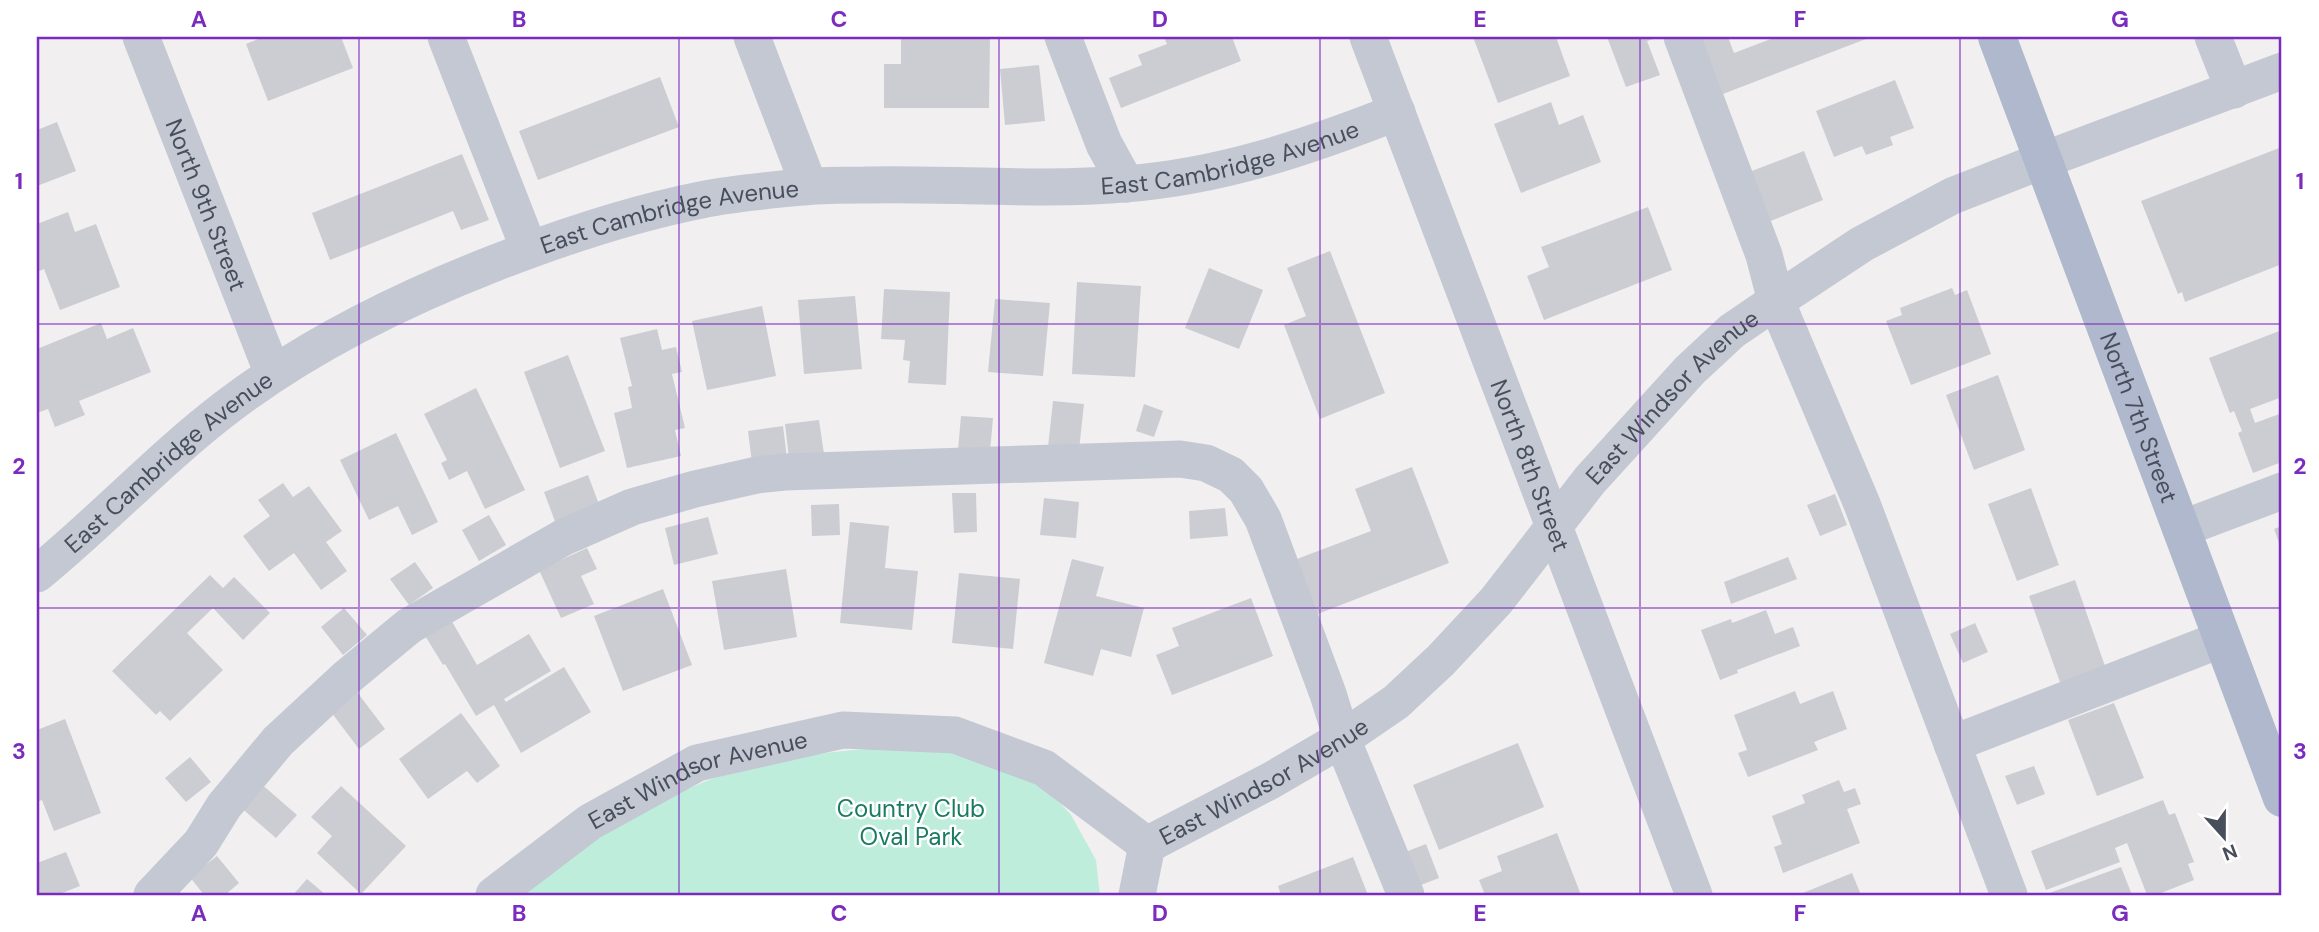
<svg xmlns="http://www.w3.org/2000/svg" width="2319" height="932" viewBox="0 0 2319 932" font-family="'DM Sans',sans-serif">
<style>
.green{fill:#bfeddc}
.building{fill:#cccdd3}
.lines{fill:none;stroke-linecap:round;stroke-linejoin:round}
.minor{stroke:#c3c8d3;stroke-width:37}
.major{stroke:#b0b8cd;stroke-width:38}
.grid{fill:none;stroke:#7b2cbf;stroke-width:2;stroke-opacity:0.55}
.labels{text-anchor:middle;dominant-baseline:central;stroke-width:5;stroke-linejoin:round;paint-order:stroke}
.street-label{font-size:24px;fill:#484e5c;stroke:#fff}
.park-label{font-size:24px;fill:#1b7b61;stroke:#fff}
.neatline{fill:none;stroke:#7b2cbf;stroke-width:2.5}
.grid-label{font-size:23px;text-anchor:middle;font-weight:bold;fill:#7b2cbf}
</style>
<rect width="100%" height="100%" fill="#f1efef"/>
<path class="green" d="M899 747 953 748 1034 774 1071 815 1096 860 1100 895H522C574 851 640 807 704 782 715 777 728 775 740 771 792 756 844 749 899 747Z"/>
<g class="building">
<polygon points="263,37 341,37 353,68 268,101 246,44"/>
<polygon points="901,37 990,37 989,108 884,108 884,64 901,64"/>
<polygon points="1164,37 1232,37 1241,61 1121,108 1109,78 1142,65 1138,55 1167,44"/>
<polygon points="1473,37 1556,37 1570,76 1498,103"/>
<polygon points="1607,37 1659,37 1647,41 1660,75 1626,87"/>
<polygon points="1701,37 1728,37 1734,53 1776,37 1871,37 1723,94"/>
<polygon points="1039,65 1045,121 1005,125 1000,69"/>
<polygon points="660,77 679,127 538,180 519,131"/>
<polygon points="1895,80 1914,128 1890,137 1893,145 1866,155 1862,146 1834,157 1816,111"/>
<polygon points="1551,102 1559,125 1583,115 1601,162 1521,193 1494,124"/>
<polygon points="57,122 76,171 37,186 37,130"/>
<polygon points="2282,147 2282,264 2185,302 2182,292 2178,294 2141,201"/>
<polygon points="1804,151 1823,200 1768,222 1749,172"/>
<polygon points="462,154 489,220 461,230 453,211 330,260 312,213"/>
<polygon points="1648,207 1672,270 1544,320 1527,276 1549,267 1541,247"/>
<polygon points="68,212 75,232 96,224 120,287 60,310 44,269 37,272 37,224"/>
<polygon points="1330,251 1385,393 1320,419 1284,325 1306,316 1287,268"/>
<polygon points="1209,268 1263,290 1239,349 1185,328"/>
<polygon points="1077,282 1141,286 1135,377 1072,374"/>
<polygon points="1952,288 1955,295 1967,290 1991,354 1911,385 1886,321 1902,315 1900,308"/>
<polygon points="884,289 950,292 946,385 908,383 910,361 903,360 905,340 881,339"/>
<polygon points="855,296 862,369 804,374 798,300"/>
<polygon points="995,299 1050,303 1043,376 988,372"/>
<polygon points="762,306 776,376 707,390 692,321"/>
<polygon points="101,323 107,339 133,328 151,372 79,401 85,415 55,427 48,409 37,413 37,349"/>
<polygon points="657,329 662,350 676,347 682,372 672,374 685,428 675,430 681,456 627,468 614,413 632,408 628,387 632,386 620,338"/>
<polygon points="2282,330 2282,397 2250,409 2255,423 2282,413 2282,462 2253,473 2238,433 2242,431 2234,411 2230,413 2209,358"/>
<polygon points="568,355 605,451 560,468 524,372"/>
<polygon points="1998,375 2025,450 1974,470 1946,395"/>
<polygon points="476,388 525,490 485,509 467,471 449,480 441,463 447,460 424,414"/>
<polygon points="1053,401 1084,404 1079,450 1048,447"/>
<polygon points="1144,404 1163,411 1154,437 1136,431"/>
<polygon points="961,416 993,418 990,452 958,450"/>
<polygon points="819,420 824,454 789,458 785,424"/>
<polygon points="783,426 787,459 752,463 748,431"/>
<polygon points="396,433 438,522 412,535 398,506 369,520 340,460"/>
<polygon points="1412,467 1449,563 1310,617 1289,562 1371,531 1355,489"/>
<polygon points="588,475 600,507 556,524 544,492"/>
<polygon points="283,483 293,497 309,486 342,531 326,542 347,571 321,590 294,553 269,571 243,536 270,516 258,500"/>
<polygon points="2031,488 2059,565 2017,581 1988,504"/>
<polygon points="952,493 976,493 977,532 954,533"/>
<polygon points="1835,494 1847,525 1820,536 1807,505"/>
<polygon points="1044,498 1079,502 1076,538 1040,535"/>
<polygon points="839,504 840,535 812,536 811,505"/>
<polygon points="1225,508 1228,536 1190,539 1189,511"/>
<polygon points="489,515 506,545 479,561 462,530"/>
<polygon points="708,517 718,554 674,565 665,528"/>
<polygon points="850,522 889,526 885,568 918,571 912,630 840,623"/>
<polygon points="2282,526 2282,551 2274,529"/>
<polygon points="587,548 597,569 581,576 594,604 561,618 539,570"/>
<polygon points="1788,557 1797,579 1731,604 1724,582"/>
<polygon points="1072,559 1104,567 1096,596 1144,608 1131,657 1101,649 1093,676 1044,663"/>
<polygon points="415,562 433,588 409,605 390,579"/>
<polygon points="786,569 797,637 724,650 712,581"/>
<polygon points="959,573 1020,579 1013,649 952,643"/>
<polygon points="210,575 223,588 234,577 270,613 243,640 213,608 187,633 223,670 170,721 160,711 156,715 112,671"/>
<polygon points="2075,580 2106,669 2061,685 2029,596"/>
<polygon points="663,589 692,665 623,691 594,616"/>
<polygon points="1251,598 1273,656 1172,695 1156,655 1179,646 1172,628"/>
<polygon points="344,608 367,635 343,655 321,627"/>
<polygon points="1766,610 1775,634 1793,627 1800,646 1737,670 1738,673 1720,680 1701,630 1731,619 1732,623"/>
<polygon points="450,618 477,665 529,634 551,671 504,699 506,702 564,667 591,712 521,753 494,705 476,716 445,664 443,665 424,634"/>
<polygon points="1975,623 1988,652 1963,663 1950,634"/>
<polygon points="1795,691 1800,704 1833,691 1847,729 1814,742 1818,750 1748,777 1738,753 1747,750 1734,715"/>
<polygon points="357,692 385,729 359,749 331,712"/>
<polygon points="2114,703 2144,778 2097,796 2068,720"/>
<polygon points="461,713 500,766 477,783 467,771 428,799 399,759"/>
<polygon points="65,719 101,813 54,831 42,800 37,802 37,730"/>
<polygon points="1518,743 1544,807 1439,850 1413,785"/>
<polygon points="190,757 211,782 186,802 165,778"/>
<polygon points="2034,766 2045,794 2017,805 2005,776"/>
<polygon points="1839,780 1844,792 1855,788 1861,804 1847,809 1860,843 1783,873 1774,847 1782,844 1772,816 1805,803 1802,795"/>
<polygon points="259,782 297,815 276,838 238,805"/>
<polygon points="341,786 406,846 361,894 317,853 332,836 311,817"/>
<polygon points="2163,800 2169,815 2175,813 2194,862 2188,864 2194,880 2156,895 2147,895 2127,843 2115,848 2120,862 2046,890 2031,851"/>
<polygon points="1557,833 1581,895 1485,895 1479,880 1502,871 1497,856"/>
<polygon points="1426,844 1439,878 1408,890 1395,856"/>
<polygon points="66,852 80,886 57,895 40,895 37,888 37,863"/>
<polygon points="217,856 239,883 225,895 204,895 190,877"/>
<polygon points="1353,857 1368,895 1281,895 1278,886"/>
<polygon points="2121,867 2132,895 2044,895"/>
<polygon points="1852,873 1861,895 1798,895"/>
<polygon points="307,879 326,895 293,895"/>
</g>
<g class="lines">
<g class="minor">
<path id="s1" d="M141 37 273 374"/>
<polyline points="446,37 529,249"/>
<polyline points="752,37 809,186"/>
<polyline points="1063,37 1104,144 1126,184"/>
<path id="s2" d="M1368 37 1694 895"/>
<polyline points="1682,37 1764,255 1776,301 1862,504 2009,895"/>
<polyline points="2213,37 2234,90"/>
<polyline points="2181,529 2282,491"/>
<path id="s3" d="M37 574C102 521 160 458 227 407 308 345 400 300 495 263 562 237 630 214 701 200 735 193 770 190 804 187 824 185 844 185 864 185 951 183 1038 191 1124 184 1220 177 1308 147 1397 112"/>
<polyline points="1952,744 2222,639"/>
<path id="s4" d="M1147 845 1270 781 1342 739 1396 702 1441 660 1496 601 1590 480 1690 370 1732 331 1776 301 1862 244 1952 196 2044 160 2282 71"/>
<polyline points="152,895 201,843 224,806 278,741 346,678 409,626 564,537 632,507 695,489 757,475 784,472 1180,459 1206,463 1231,475 1246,490 1263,519 1328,694 1342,739 1406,895"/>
<path id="s5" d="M494 895 590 822 697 763 843 730 955 735 1044 768 1147 845"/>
<polyline points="1137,895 1147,845"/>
</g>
<path class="major" id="s6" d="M1997 37 2282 798"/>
</g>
<path class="grid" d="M359 37V895M679 37V895M999 37V895M1320 37V895M1640 37V895M1960 37V895M37 324H2282M37 608H2282"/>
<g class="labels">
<g class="street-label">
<text stroke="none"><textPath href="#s3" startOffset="1307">East Cambridge Avenue</textPath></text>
<text stroke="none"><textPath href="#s1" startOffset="180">North 9th Street</textPath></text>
<text stroke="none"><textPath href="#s3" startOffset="740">East Cambridge Avenue</textPath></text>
<text stroke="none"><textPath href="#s4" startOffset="700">East Windsor Avenue</textPath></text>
<text stroke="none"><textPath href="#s6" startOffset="406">North 7th Street</textPath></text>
<text stroke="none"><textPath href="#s3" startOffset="173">East Cambridge Avenue</textPath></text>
<text stroke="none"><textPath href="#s2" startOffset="458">North 8th Street</textPath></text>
<text stroke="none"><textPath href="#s4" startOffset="133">East Windsor Avenue</textPath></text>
<text stroke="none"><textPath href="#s5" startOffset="238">East Windsor Avenue</textPath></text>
</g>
<g class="park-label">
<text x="911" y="808">Country Club<tspan x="911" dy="28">Oval Park</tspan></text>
</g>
</g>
<rect width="2319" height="932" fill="none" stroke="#ffffff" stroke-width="77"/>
<g transform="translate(2224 837) rotate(159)" stroke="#ffffff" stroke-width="5" paint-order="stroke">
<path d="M0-5L12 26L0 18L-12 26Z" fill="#484e5c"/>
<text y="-10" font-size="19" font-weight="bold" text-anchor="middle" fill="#484e5c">N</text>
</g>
<rect x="38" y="38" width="2242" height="856" class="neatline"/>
<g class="grid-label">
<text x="199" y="27">A</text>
<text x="519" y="27">B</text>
<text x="839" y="27">C</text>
<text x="1160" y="27">D</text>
<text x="1480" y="27">E</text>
<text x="1800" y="27">F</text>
<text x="2120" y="27">G</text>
<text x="19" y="189">1</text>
<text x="2300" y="189">1</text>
<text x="19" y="474">2</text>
<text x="2300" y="474">2</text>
<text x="19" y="759">3</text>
<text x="2300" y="759">3</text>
<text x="199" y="921">A</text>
<text x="519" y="921">B</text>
<text x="839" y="921">C</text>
<text x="1160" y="921">D</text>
<text x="1480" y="921">E</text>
<text x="1800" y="921">F</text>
<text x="2120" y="921">G</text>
</g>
</svg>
